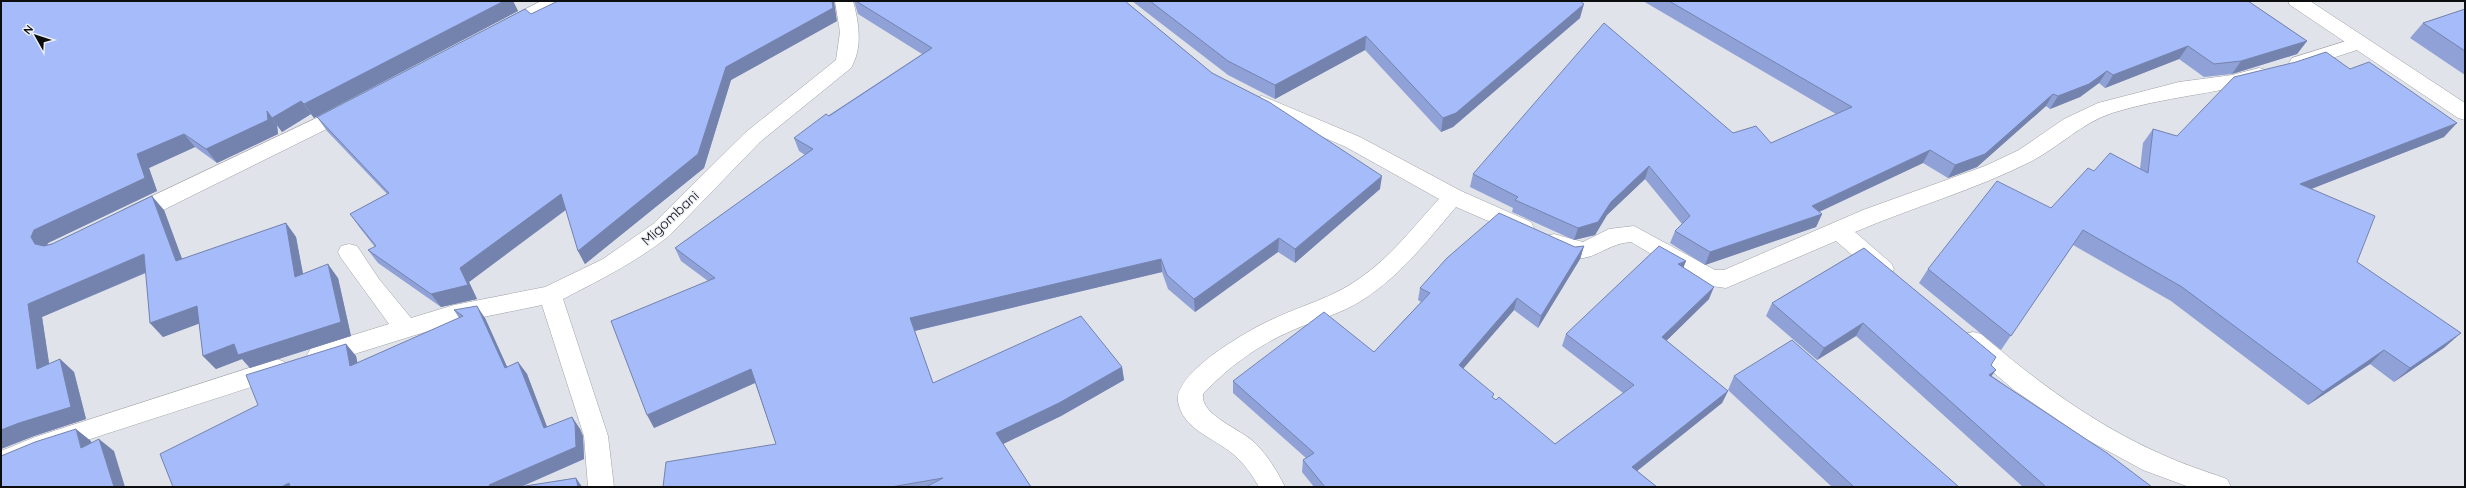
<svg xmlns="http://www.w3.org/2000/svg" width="2466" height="488" viewBox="0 0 2466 488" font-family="Quicksand,sans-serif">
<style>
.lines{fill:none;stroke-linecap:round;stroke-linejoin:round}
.street-casing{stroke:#9fa1a7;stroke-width:1}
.highway-casing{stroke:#9fa1a7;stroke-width:1}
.street{fill:#fff;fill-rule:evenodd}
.highway{fill:#fff;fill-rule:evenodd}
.wall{fill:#8fa1d6}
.shaded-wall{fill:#7483ae}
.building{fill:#a6bbf9;stroke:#7483ae}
.labels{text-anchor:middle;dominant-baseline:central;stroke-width:3;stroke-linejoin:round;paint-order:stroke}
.street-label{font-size:14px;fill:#0c0d0f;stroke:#eef1f7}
</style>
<rect width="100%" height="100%" fill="#e1e3ea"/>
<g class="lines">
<defs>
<g id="street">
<polygon points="541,1 565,1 563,5 511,32 504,34 497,32 495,28 497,24"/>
<path d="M835 1H853C859 23 863 47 851 68L760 142 669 236C636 262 600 280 563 299L608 436 614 487H588L584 436 542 305 454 323 319 365 311 362 307 355 311 348 389 324 341 258 338 252 341 246 349 244 357 246 379 279 411 318 454 305 545 287 603 259 653 224 746 132 836 60 840 32Z"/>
<polygon points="2359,37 2366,39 2369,43 2366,47 2299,69 2292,68 2289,63 2292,58"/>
<path d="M2259 68 2266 70 2269 75 2266 80C2215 94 2163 97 2112 113 2082 123 2060 146 2032 161 1975 190 1913 207 1855 232L1891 263 1894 269 1891 275 1883 278 1875 275 1836 241 1726 288 1704 285 1631 242C1602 244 1591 268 1560 254 1553 251 1547 249 1543 242L1546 236 1554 234 1583 242 1609 229 1634 226 1715 270H1724L1863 210 1985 166 2019 150 2064 119 2098 103 2179 82 2232 75Z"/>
<path d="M1262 96 1360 137 1461 191 1531 222 1534 228 1531 234 1523 236 1456 207C1428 240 1401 275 1364 299 1342 314 1315 320 1291 331 1258 345 1227 368 1203 394 1200 416 1242 429 1256 444 1268 456 1277 471 1285 487H1259C1252 475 1244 463 1233 454 1214 438 1182 429 1178 401 1174 372 1250 329 1273 319 1302 305 1333 298 1360 278 1391 257 1414 226 1439 199L1346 147 1255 108 1252 103 1255 98Z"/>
<polygon points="348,103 355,105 358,110 355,115 139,222 131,224 123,222 120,216 123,210"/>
<path d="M1973 332 1981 334C2036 381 2095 425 2161 454 2182 464 2205 471 2227 479L2231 487H2189L2143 470 2086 439 2014 390 1965 348 1961 341 1965 334Z"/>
<polygon points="277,359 285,362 289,369 285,376 50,452 1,473 1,451 35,437"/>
</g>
<polygon id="highway" points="2288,1 2310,1 2465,103 2465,120 2458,118 2290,5"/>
</defs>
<use href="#street" class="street-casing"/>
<use href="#highway" class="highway-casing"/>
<use href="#street" class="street"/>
<use href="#highway" class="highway"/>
</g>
<g class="wall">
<polygon points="1,1 513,1 518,11 314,118 311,114 282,132 277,125 278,134 217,163 195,147 149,168 157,191 48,243 47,245 164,210 182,259 286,223 296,237 303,274 338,278 351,336 250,368 242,359 216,369 203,356 199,323 163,337 150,323 146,273 42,317 49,364 60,359 74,372 86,419 34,436 1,449"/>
<polygon points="854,1 1125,1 1212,73 1380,189 1295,263 1278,252 1195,312 1168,289 1162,272 915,331 933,383 1122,367 1124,380 1061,416 1003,444 1031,487 663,487 776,444 755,383 654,428 708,281 681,261 675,248 805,155 799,151 794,138 922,54 858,14"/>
<polygon points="1132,1 1580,1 1580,18 1453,127 1441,132 1365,50 1275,99 1228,75"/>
<polygon points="1643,1 2248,1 2307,41 2297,54 2232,74 2204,77 2179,59 2105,88 2099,83 2080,97 2050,109 2046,106 1977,167 1948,178 1923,163 1819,212 1822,214 1816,227 1705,265 1670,243 1675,231 1682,224 1645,179 1607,215 1595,235 1574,240 1512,212 1513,208 1470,187 1473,174 1733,133 1771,143 1836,114"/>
<polygon points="2465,9 2465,75 2410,38 2423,23"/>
<polygon points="531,14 837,21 731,80 704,168 585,264 578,251 566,210 469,282 477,299 441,307 378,263 368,250 375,247 360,228 350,214 387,194 327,131 317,117"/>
<polygon points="2153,129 2177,136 2444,137 2311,189 2357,262 2445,347 2394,382 2370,364 2308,405 2171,301 2073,245 2001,350 1919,283 1928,269 2051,208 2094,171 2140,169 2143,143"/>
<polygon points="1584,246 1580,259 1538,328 1514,310 1463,368 1493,398 1555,444 1623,393 1562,346 1566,334 1686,261 1683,267 1709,299 1666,341 1728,391 1722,403 1637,471 1657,487 1314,487 1302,472 1303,460 1306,458 1233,393 1233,381 1374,352 1421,302 1418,300 1420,288 1575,247"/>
<polygon points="1864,248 1991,365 1992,376 2152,487 2023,487 1856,336 1817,360 1766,316 1772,303"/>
<polygon points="454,310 485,318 507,367 518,362 527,374 547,427 572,417 580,429 583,436 584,459 521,487 576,478 582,487 173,487 346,344 356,356 357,363 459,318"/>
<polygon points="1734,376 1959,487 1832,487 1728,390"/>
</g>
<g class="shaded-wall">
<polygon points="504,1 513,1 518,11 314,118 304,104"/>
<polygon points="832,1 834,1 837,21 731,80 704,168 585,264 578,251 726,67"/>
<polygon points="1584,4 1580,18 1453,127 1441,132 1443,118"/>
<polygon points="1366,36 1365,50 1275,99 1275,85"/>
<polygon points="2307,41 2297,54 2232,74 2241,61"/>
<polygon points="2188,46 2179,59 2105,88 2113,75"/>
<polygon points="2107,71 2099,83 2080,97 2050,109 2058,96"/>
<polygon points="2053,94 2046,106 1977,167 1948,178 1955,165"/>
<polygon points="301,101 311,114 282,132 272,118"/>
<polygon points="267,111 277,125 278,134 217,163 206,149"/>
<polygon points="2457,123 2444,137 2288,198 2300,184"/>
<polygon points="184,134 195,147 149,168 157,191 48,243 45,251 35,244 31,237 34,230 137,154"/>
<polygon points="1930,150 1923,163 1806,218 1812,206"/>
<polygon points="1649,166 1645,179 1607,215 1595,235 1574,240 1578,228 1611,202"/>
<polygon points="1382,176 1380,189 1295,263 1295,249"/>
<polygon points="561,194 568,208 469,282 477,299 441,307 431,294 460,268"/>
<polygon points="152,196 164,210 188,275 176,261"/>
<polygon points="1822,214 1816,227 1705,265 1710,252"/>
<polygon points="286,223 296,237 306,290 295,277"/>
<polygon points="1279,238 1278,252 1195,312 1194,299"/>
<polygon points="1584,246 1580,259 1538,328 1541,316"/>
<polygon points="144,254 156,268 42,317 52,382 37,369 28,304"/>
<polygon points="1161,259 1162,272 914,331 910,318"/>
<polygon points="1686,261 1681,274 1678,264"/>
<polygon points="328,264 338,278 351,336 250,368 242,359 216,369 203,356 234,344"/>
<polygon points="1714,287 1709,299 1657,350 1662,337"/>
<polygon points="1517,298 1514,310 1456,377 1459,365"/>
<polygon points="197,306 209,320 163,337 150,323"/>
<polygon points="477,306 485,318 513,380 505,368"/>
<polygon points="1863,323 1856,336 1817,360 1824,348"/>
<polygon points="2461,333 2445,347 2394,382 2410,368"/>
<polygon points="346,344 356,356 361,378 350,366"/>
<polygon points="2384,350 2370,364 2308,405 2323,392"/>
<polygon points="60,359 74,372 86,419 34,436 1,449 1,430"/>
<polygon points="518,362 527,374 552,440 544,428"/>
<polygon points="1122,367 1124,380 1061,416 999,446 996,433"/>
<polygon points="751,369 757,382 654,428 647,415"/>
<polygon points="1996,370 1987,382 1989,375"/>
<polygon points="1728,391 1722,403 1627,479 1632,467"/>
<polygon points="572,417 580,429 583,436 584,459 520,487 490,487 489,485"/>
<polygon points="76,429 91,441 96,460 81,448"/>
<polygon points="99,439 114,451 125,487 114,487"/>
<polygon points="576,478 582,487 578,487"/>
<polygon points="289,483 292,487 281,487"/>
</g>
<g class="building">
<polygon points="1,1 504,1 304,104 301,101 272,118 267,111 268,120 206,149 184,134 137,154 145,178 34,230 31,237 35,244 44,246 52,244 152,196 176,261 286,223 295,277 328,264 341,322 238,355 234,344 203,356 197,306 150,323 144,254 28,304 37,369 60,359 71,407 19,423 1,430"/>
<polygon points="558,1 832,1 833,8 726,67 698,154 578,251 561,194 460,268 468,285 431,294 368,250 376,246 350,214 389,193 317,117 525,9 531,14"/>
<polygon points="856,1 1125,1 1212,73 1269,102 1382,176 1295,249 1279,238 1194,299 1167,275 1161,259 910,318 933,383 1081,316 1122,367 1059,403 996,433 1031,487 926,487 943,478 891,487 663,487 666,462 776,444 751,369 647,415 611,321 715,278 675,248 813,149 794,138 826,114 829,116 932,48"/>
<polygon points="1150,1 1580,1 1584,4 1456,113 1443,118 1366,36 1275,85 1228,61"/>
<polygon points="1669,1 2248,1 2307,41 2241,61 2214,64 2188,46 2113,75 2107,71 2089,84 2058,96 2053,94 1985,154 1955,165 1930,150 1812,206 1822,214 1710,252 1675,231 1690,216 1649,166 1611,202 1598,222 1578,228 1515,200 1518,197 1473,174 1604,23 1733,133 1756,126 1771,143 1852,107"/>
<polygon points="2465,9 2465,51 2423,23"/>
<polygon points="2326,52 2350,69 2369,62 2457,123 2300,184 2375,216 2357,262 2461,333 2410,368 2384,350 2323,392 2182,287 2083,230 2011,336 1928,269 1997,181 2051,208 2088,168 2094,171 2110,153 2148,173 2153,129 2177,136 2234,77 2296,62"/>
<polygon points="1499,213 1575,247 1584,246 1541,316 1517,298 1459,365 1494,394 1492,397 1496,400 1499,397 1555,444 1634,385 1566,334 1659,246 1686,261 1678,264 1714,287 1662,337 1728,391 1632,467 1657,487 1325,487 1303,460 1314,453 1233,381 1324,312 1374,352 1430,293 1420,288 1447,258"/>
<polygon points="1864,248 1996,357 1991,365 1996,370 1989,375 2107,453 2152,487 2046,487 1863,323 1824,348 1772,303"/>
<polygon points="477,306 505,368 518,362 544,428 572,417 575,424 576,447 489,485 490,487 297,487 296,486 295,487 290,487 289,483 281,487 173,487 160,454 258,405 246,375 346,344 350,366 463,316 454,310"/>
<polygon points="1792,340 1959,487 1854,487 1734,376"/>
<polygon points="76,429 81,448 99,439 114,487 1,487 1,456 35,442"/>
<polygon points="576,478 578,487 519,487"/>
</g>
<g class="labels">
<g class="street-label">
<text transform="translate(670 218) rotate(-43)">Migombani</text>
</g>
</g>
<rect width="2466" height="488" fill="none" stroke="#0c0d0f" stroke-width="4"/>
<g transform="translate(36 36) rotate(309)" stroke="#eef1f7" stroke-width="3" paint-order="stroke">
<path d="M0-3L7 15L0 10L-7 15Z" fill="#0c0d0f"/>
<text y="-6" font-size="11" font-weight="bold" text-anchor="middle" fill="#0c0d0f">N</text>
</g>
</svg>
